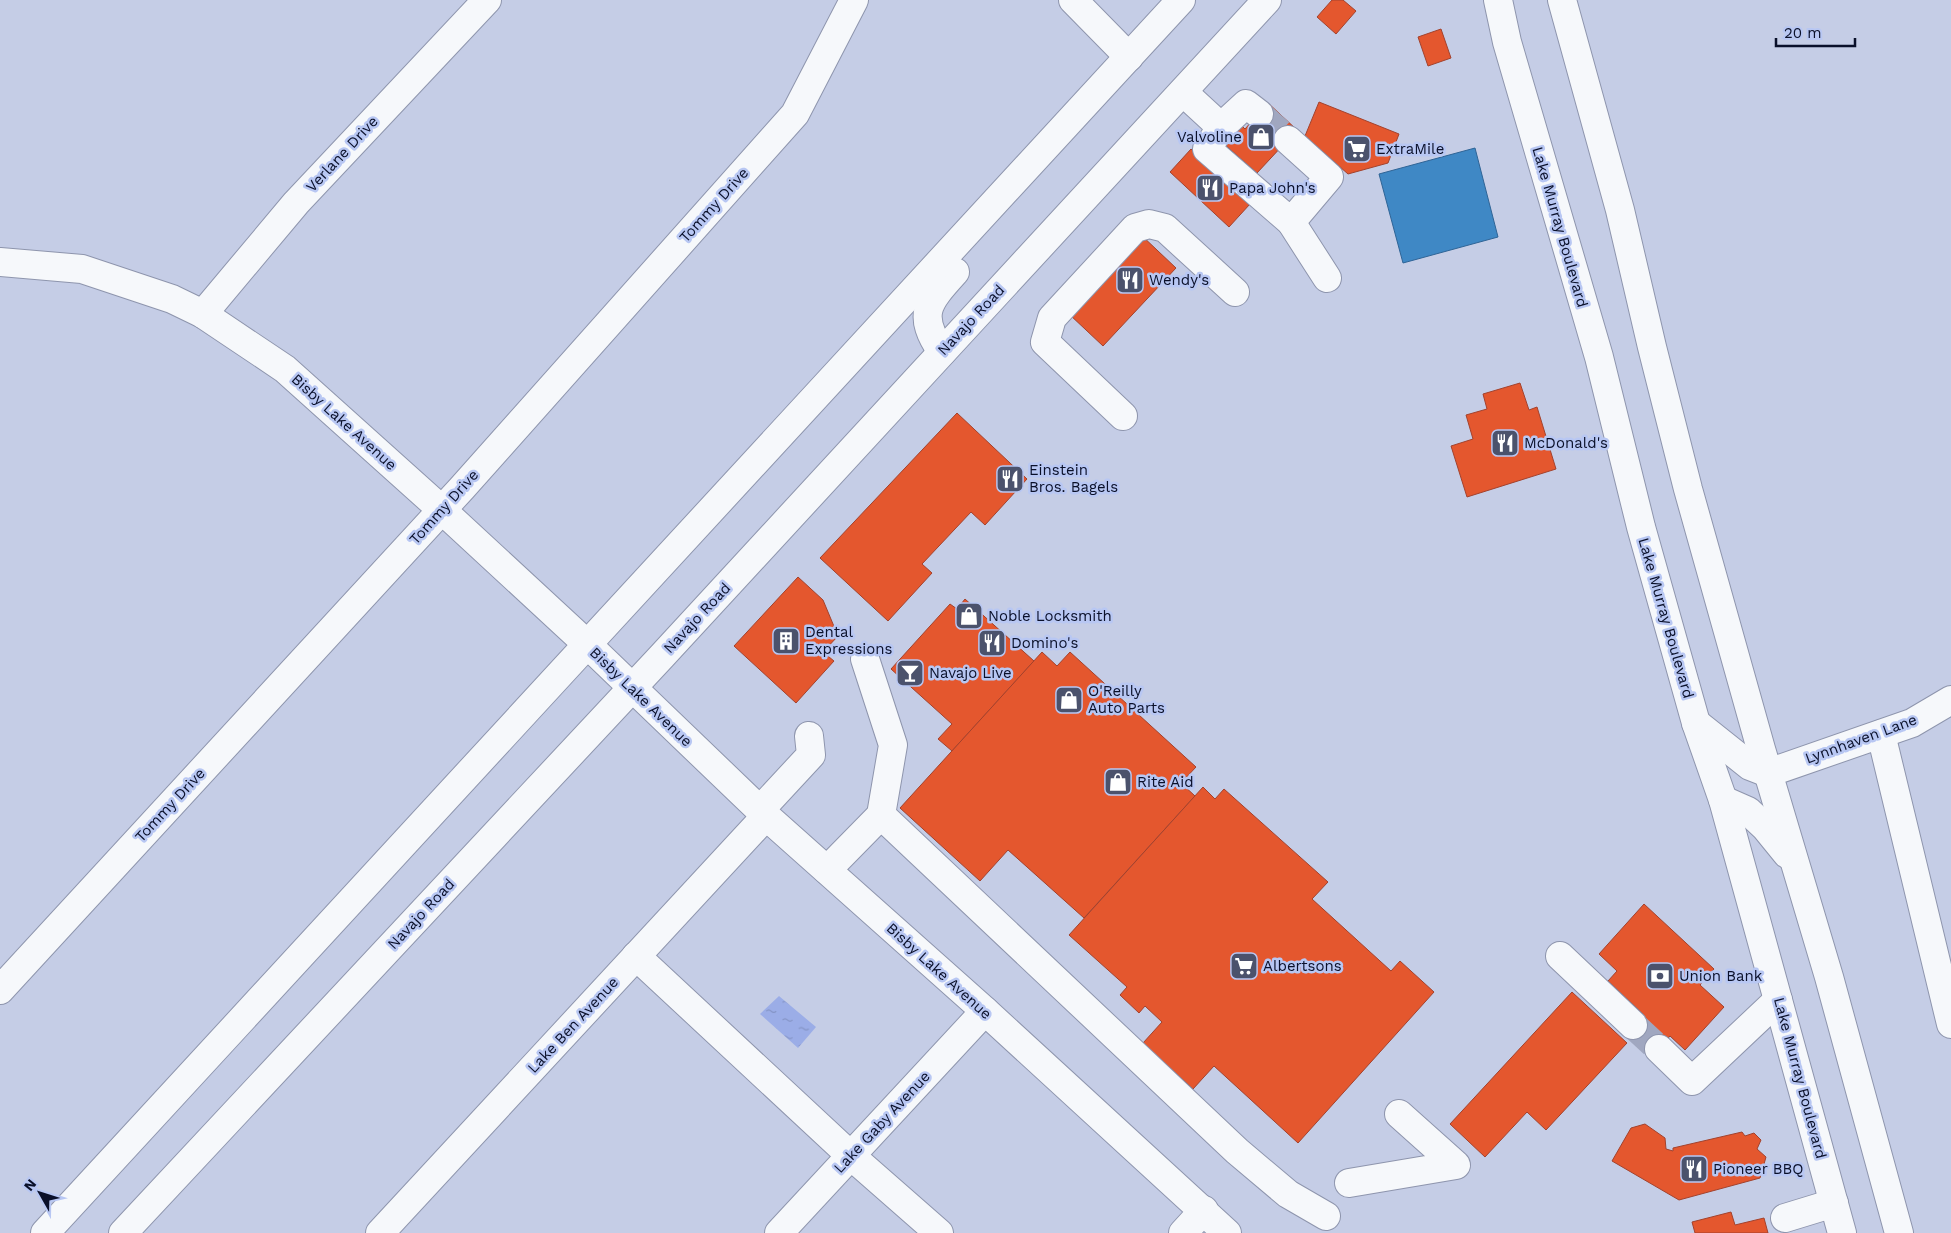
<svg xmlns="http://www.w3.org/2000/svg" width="1951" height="1233" viewBox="0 0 1951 1233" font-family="'Work Sans',sans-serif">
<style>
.water{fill:url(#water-ripples)}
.shops{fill:#e4572e;stroke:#a3422d}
.schools{fill:#3f88c5;stroke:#2f6496}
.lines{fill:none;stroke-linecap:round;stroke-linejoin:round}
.minor-tunnel{stroke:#a0a7c0;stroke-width:28;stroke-dasharray:28 14;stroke-linecap:butt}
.minor-casing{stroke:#8e95ad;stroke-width:30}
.major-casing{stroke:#8e95ad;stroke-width:30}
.minor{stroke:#f6f8fb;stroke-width:28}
.major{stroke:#f6f8fb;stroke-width:28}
.labels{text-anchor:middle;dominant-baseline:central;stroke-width:5;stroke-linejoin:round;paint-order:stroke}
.poi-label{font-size:15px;fill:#0a102a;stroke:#b8c7f3;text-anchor:start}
.street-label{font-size:15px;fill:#0a102a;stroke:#b8c7f3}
</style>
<defs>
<pattern id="water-ripples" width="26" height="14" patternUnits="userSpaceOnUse" patternTransform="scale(1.25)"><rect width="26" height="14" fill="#9bade7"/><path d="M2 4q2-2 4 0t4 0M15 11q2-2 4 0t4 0" fill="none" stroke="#8494c6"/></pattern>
</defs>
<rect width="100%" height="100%" fill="#c5cde6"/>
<polygon class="water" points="779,996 816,1027 798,1048 760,1014"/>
<g class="shops">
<polygon points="1332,0 1343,0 1356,11 1336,34 1317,17"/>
<polygon points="1441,29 1451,58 1428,66 1418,37"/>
<polygon points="1319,102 1399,134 1388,163 1348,174 1305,136"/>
<polygon points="1268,103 1297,130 1257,173 1224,144 1241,125 1245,129"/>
<polygon points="1191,149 1250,204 1229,227 1170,172"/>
<polygon points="1139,233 1176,268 1103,346 1069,314"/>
<polygon points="1520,383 1529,410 1537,407 1556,469 1467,497 1451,446 1473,439 1466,415 1487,409 1483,394"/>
<polygon points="957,413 1027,479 985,525 971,512 922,564 932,573 888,621 820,558"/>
<polygon points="798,577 823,600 838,636 823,652 834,661 796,703 734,646"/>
<polygon points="965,599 1034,661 952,751 938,739 952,724 891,669 950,604 957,609"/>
<polygon points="1042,652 1057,666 1070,652 1196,767 1181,783 1195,796 1084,918 1008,850 980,881 900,808"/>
<polygon points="1203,787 1215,799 1224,789 1328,882 1312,899 1391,971 1400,961 1434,992 1298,1143 1214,1066 1193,1089 1143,1043 1162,1022 1145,1006 1139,1013 1120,995 1127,987 1069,935"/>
<polygon points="1644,904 1714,969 1700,985 1724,1007 1685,1050 1670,1036 1654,1054 1628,1030 1643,1014 1608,981 1617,971 1599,954"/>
<polygon points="1572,992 1627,1043 1546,1130 1527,1112 1485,1157 1450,1124"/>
<polygon points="1645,1124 1665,1138 1666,1149 1673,1151 1673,1148 1742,1132 1745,1136 1754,1133 1761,1140 1757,1149 1766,1157 1760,1178 1679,1200 1612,1161 1631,1128"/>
<polygon points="1731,1212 1735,1225 1764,1218 1768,1233 1695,1233 1692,1222"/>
</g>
<polygon class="schools" points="1475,148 1498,237 1403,263 1379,174"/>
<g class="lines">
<g class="minor-tunnel">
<polyline points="1259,114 1288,140"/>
<polyline points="1633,1025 1659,1049"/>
</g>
<defs>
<g id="minor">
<polyline points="1073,0 1129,57"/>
<polyline points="1183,92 1221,127 1207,149 1291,222 1329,177 1288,140"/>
<polyline points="1221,127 1246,104 1259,114"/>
<polyline points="1291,222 1327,278"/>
<polyline points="0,262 82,269 172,299 203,314 285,369 442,510 588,645 766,816 985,1011 1227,1233"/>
<polyline points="203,314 296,203 487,0"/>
<polyline points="1123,416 1045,342 1052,318 1135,228 1149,224 1165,228 1235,292"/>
<polyline points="865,659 893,745 881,815"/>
<polyline points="1881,734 1951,1024"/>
<polyline points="1768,773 1912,723 1951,700"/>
<polyline points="760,810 811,755 809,736"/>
<polyline points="827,870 881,815 1237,1151 1288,1194 1326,1216"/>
<polyline points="636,956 850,1155 939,1233"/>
<polyline points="1560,956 1633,1025"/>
<polyline points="0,990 462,488 795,114 854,0"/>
<polyline points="1659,1049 1692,1081 1778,1000"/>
<polyline points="1349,1183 1456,1165 1399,1114"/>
<polyline points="1785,1218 1834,1203"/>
<polyline points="380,1233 766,816"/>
<polyline points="779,1233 985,1011"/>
<polyline points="1183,1233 1204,1210"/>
</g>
<g id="major">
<polyline points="1498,0 1507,42 1599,357 1641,527 1696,723 1723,800 1842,1233"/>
<polyline points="1562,0 1620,210 1652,347 1688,489 1761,749 1829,977 1899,1233"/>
<path d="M942 352C916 314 928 302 955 272"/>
<polyline points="1696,723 1750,766 1768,773"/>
<polyline points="1723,800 1748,811 1765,827 1787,854"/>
<polyline points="45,1233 1181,0"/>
<polyline points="123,1233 662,656 1267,0"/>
</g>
</defs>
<use href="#minor" class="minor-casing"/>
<use href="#major" class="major-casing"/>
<use href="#minor" class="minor"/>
<use href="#major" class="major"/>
</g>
<defs>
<symbol id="shop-square" viewBox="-11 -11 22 22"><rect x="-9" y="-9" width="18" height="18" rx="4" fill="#4b526c" stroke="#b8c7f3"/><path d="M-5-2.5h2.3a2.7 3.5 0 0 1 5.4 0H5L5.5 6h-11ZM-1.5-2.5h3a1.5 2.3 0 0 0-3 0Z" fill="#fff"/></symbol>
<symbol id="supermarket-square" viewBox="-11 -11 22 22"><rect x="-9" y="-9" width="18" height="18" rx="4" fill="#4b526c" stroke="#b8c7f3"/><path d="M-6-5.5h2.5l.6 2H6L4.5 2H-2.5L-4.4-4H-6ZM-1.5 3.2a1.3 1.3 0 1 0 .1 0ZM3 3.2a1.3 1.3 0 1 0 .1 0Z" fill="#fff"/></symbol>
<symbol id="restaurant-square" viewBox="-11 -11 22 22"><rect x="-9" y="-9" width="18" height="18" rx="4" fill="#4b526c" stroke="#b8c7f3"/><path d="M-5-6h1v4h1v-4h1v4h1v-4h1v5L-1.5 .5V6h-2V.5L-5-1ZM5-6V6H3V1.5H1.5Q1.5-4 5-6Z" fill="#fff"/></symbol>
<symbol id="building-square" viewBox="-11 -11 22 22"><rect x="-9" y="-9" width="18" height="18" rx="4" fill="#4b526c" stroke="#b8c7f3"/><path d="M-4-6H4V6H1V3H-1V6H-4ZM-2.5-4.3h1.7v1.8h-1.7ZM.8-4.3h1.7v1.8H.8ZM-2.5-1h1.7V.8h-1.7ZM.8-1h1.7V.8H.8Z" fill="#fff"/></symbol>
<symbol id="bar-square" viewBox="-11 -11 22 22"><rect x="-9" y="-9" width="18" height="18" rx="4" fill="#4b526c" stroke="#b8c7f3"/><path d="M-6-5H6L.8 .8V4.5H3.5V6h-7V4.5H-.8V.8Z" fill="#fff"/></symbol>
<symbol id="bank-square" viewBox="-11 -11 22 22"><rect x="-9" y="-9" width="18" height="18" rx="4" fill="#4b526c" stroke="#b8c7f3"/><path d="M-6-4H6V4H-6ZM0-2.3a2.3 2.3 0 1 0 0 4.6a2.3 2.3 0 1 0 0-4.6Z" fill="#fff"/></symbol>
</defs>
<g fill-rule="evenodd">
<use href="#shop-square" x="1245" y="121" width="32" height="32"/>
<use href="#supermarket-square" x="1341" y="133" width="32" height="32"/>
<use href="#restaurant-square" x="1194" y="172" width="32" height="32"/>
<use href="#restaurant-square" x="1114" y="264" width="32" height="32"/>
<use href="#restaurant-square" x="1489" y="427" width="32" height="32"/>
<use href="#restaurant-square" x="994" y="463" width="32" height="32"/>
<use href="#shop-square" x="953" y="600" width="32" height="32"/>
<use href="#building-square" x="770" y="625" width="32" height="32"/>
<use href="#restaurant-square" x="976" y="627" width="32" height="32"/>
<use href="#bar-square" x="894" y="657" width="32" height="32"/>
<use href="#shop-square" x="1053" y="684" width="32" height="32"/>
<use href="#shop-square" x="1102" y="766" width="32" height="32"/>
<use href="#supermarket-square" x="1228" y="950" width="32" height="32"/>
<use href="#bank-square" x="1644" y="960" width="32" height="32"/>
<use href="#restaurant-square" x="1678" y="1153" width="32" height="32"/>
</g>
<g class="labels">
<g class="poi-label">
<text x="1242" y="137" text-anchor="end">Valvoline</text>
<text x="1376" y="149">ExtraMile</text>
<text x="1229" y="188">Papa John's</text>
<text x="1149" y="280">Wendy's</text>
<text x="1524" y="443">McDonald's</text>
<text x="1029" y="470">Einstein<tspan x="1029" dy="17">Bros. Bagels</tspan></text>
<text x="988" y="616">Noble Locksmith</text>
<text x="805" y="632">Dental<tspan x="805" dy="17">Expressions</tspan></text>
<text x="1011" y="643">Domino's</text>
<text x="929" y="673">Navajo Live</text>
<text x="1088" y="691">O'Reilly<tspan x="1088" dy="17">Auto Parts</tspan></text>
<text x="1137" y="782">Rite Aid</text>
<text x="1263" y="966">Albertsons</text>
<text x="1679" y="976">Union Bank</text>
<text x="1713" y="1169">Pioneer BBQ</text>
</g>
<g class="street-label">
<text transform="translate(342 154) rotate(-47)">Verlane Drive</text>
<text transform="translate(714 205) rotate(-48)">Tommy Drive</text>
<text transform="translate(1560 227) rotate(74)">Lake Murray Boulevard</text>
<text transform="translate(971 320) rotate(-47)">Navajo Road</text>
<text transform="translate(344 422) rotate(42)">Bisby Lake Avenue</text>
<text transform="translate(444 507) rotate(-48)">Tommy Drive</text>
<text transform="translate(697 618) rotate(-47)">Navajo Road</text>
<text transform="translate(1666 618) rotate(74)">Lake Murray Boulevard</text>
<text transform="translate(641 697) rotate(44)">Bisby Lake Avenue</text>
<text transform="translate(1861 739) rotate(-20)">Lynnhaven Lane</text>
<text transform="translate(170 805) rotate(-47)">Tommy Drive</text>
<text transform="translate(421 914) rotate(-47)">Navajo Road</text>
<text transform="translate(939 971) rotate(42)">Bisby Lake Avenue</text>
<text transform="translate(573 1025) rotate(-47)">Lake Ben Avenue</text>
<text transform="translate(1800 1078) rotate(75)">Lake Murray Boulevard</text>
<text transform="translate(882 1122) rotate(-47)">Lake Gaby Avenue</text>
</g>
</g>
<g transform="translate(40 1193) rotate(309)" stroke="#b8c7f3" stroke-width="4" paint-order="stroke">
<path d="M0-4L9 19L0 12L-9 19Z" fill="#0a102a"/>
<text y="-8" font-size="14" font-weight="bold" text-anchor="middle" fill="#0a102a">N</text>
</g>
<path d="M1776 38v8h79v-8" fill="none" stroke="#0a102a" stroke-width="2.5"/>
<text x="1784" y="38" font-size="15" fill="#0a102a" stroke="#b8c7f3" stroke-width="4" paint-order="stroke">20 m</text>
</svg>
